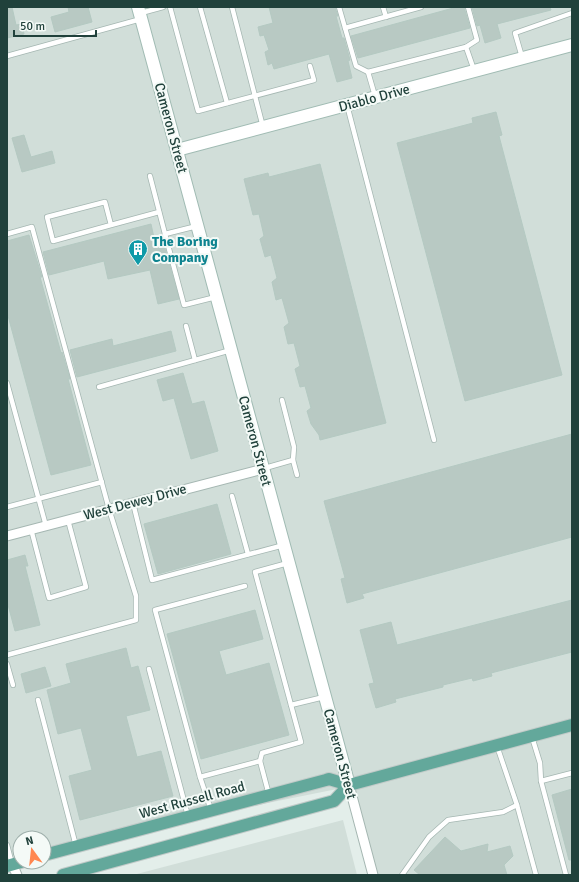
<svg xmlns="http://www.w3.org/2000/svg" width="579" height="882" viewBox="0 0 579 882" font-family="Signika,sans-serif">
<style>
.built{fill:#d1ded9}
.building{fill:#b8c9c3;stroke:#b4c9c2}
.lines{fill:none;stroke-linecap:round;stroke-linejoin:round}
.lane-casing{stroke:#a5b7b2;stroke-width:6}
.street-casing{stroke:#a5b7b2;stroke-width:11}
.secondary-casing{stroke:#a0bbb3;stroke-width:14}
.primary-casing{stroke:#c1cac8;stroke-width:14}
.lane{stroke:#fff;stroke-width:4.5}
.street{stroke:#fff;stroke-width:9}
.secondary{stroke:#fff;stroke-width:12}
.primary{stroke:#63a89b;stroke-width:12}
.labels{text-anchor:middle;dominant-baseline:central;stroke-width:4;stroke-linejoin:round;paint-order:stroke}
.street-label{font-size:14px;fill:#20413b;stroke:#f4faf7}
.culture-label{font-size:14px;font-weight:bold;fill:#0d838f;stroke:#f4faf7;text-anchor:start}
</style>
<rect width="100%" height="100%" fill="#e3eeea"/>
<g class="built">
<polygon points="7,7 572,7 572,875 373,875 347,787 44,848 44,838 20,838 20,853 7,856"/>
<polygon points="343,820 357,875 133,875"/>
</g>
<g class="building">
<polygon points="7,7 12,7 16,25 22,24 24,34 7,38"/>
<polygon points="68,7 88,7 92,22 55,32 51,17 69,12"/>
<polygon points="269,7 335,7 338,16 336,16 342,38 344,38 350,60 348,61 352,78 337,82 329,54 274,69 272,63 268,65 265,52 269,50 264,35 260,36 258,27 273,23"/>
<polygon points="457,7 464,7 470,28 358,58 351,36"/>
<polygon points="472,7 550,7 551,10 497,24 501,38 485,43 480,25 477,26"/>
<polygon points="496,112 502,135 499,136 562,375 465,401 397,143 473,123 472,118"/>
<polygon points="24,135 31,157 52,151 55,163 22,172 12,138"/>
<polygon points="320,164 386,423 320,440 319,435 311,424 307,411 311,408 305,386 300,387 295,369 300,366 294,343 288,344 284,327 289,323 282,298 276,300 272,282 277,278 271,255 265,257 260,239 264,236 259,214 253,215 244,179 268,173 269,177"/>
<polygon points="151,224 156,247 164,245 179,299 158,304 150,270 108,279 104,261 49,275 43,252"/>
<polygon points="29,235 42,277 40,277 61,353 62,352 70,379 68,379 91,465 51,475 7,312 7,241"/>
<polygon points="171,331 176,351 77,377 70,350 112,339 113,346"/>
<polygon points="183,373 192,404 204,401 218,451 191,459 174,398 163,401 157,380"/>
<polygon points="572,434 572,537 362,594 364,598 347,603 341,579 345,578 324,501"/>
<polygon points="217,504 231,554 158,574 144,524"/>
<polygon points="25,555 28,566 25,566 40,625 15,631 7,601 7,560"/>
<polygon points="572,600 572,652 491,673 492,676 473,681 472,678 443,685 443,687 395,699 396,702 376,708 369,684 374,683 360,630 391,622 397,645"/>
<polygon points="255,610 263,639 219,651 226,675 269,663 289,735 201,759 167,634"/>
<polygon points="126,648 131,668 138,666 150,710 126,716 137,757 161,751 173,796 80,820 69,776 92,770 81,728 58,734 47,690 71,683 66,664"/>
<polygon points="45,667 51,686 26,693 21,674"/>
<polygon points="572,789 572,860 569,860 552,795"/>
<polygon points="445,837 461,851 488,844 487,852 510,846 513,856 504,865 507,875 420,875 414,870"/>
</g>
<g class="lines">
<defs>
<g id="lane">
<polyline points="170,7 198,111 314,80 310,66"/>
<polyline points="200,7 227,103"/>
<polyline points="232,7 263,127"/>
<polyline points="339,7 356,66 368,72"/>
<polyline points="383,7 386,17"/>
<polyline points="468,7 477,40 466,47 474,70"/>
<polyline points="141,13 163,7"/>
<polyline points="345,28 421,7"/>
<polyline points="7,56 141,19"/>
<polyline points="522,57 515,33 572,13"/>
<polyline points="375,96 368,72 466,47"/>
<polyline points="347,105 434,440"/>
<polyline points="150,176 165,234 197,226"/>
<polyline points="111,225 53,241 47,217 105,202 111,225 159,212"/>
<polyline points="7,234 32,227 109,509 136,596 136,620 7,655"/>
<polyline points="165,234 184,305 216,297"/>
<polyline points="186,326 195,360"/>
<polyline points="7,383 46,526"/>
<polyline points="99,387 231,350"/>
<polyline points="293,460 297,475"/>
<polyline points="265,468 293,460 294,447 282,400"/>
<polyline points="232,496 248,554"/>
<polyline points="133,503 152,580 284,545"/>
<polyline points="7,507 102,482"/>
<polyline points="31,529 49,598 86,587 68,520"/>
<polyline points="7,664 13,685"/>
<polyline points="149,669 188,816"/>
<polyline points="38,700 76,846"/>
<polyline points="291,705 324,697"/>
<polyline points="532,737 540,763 541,781 572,773"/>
<polyline points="200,777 260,761"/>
<polyline points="541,781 566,875"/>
<polyline points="269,795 260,761 262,753 301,742 255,572 288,563"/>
<polyline points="517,805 536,875"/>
<polyline points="211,810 200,777 155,610 245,586"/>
<polyline points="7,845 12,864"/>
<polyline points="402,875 429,837 448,820 503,812 517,805 497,746"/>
</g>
<g id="street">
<polyline points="7,536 263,469"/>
<polyline points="349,785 373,875"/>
<polyline points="12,864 17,875"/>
</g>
<g id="secondary">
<polyline points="138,7 349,785"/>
<polyline points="177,150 572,45"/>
</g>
<g id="primary">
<polyline points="44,855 326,780 329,779 349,785 572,725"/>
<polyline points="7,866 21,862"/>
<polyline points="63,875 334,801 349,785"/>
</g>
</defs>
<use href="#lane" class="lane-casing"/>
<use href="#street" class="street-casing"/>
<use href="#secondary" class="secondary-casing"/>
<use href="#primary" class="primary-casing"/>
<use href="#lane" class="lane"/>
<use href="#street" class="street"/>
<use href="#secondary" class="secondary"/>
<use href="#primary" class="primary"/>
</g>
<defs>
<symbol id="building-pin" viewBox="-11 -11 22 30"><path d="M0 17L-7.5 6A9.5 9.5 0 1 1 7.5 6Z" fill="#0f9aa8" stroke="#f4faf7"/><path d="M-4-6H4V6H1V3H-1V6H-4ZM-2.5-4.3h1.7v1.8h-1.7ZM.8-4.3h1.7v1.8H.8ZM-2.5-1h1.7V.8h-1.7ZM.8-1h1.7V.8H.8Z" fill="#fff"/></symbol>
</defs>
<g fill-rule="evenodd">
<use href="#building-pin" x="127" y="238" width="22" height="30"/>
</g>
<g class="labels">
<g class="street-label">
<text transform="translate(374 98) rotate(-15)">Diablo Drive</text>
<text transform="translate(171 128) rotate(75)">Cameron Street</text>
<text transform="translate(255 441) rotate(75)">Cameron Street</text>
<text transform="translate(135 502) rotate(-15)">West Dewey Drive</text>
<text transform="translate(340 754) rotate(75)">Cameron Street</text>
<text transform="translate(192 800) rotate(-15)">West Russell Road</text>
</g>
<g class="culture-label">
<text x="152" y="241">The Boring<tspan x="152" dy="16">Company</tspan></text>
</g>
</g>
<rect width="579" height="882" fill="none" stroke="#20413b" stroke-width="16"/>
<g transform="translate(32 850) rotate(345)"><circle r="19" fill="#f4faf7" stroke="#9fb0ac"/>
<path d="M0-3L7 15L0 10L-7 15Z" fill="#ff8750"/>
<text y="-6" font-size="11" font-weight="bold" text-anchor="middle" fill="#20413b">N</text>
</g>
<path d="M14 30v6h82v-6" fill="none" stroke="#20413b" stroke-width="2"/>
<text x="20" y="30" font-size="12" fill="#20413b" stroke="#f4faf7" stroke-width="3" paint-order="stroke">50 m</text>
</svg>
